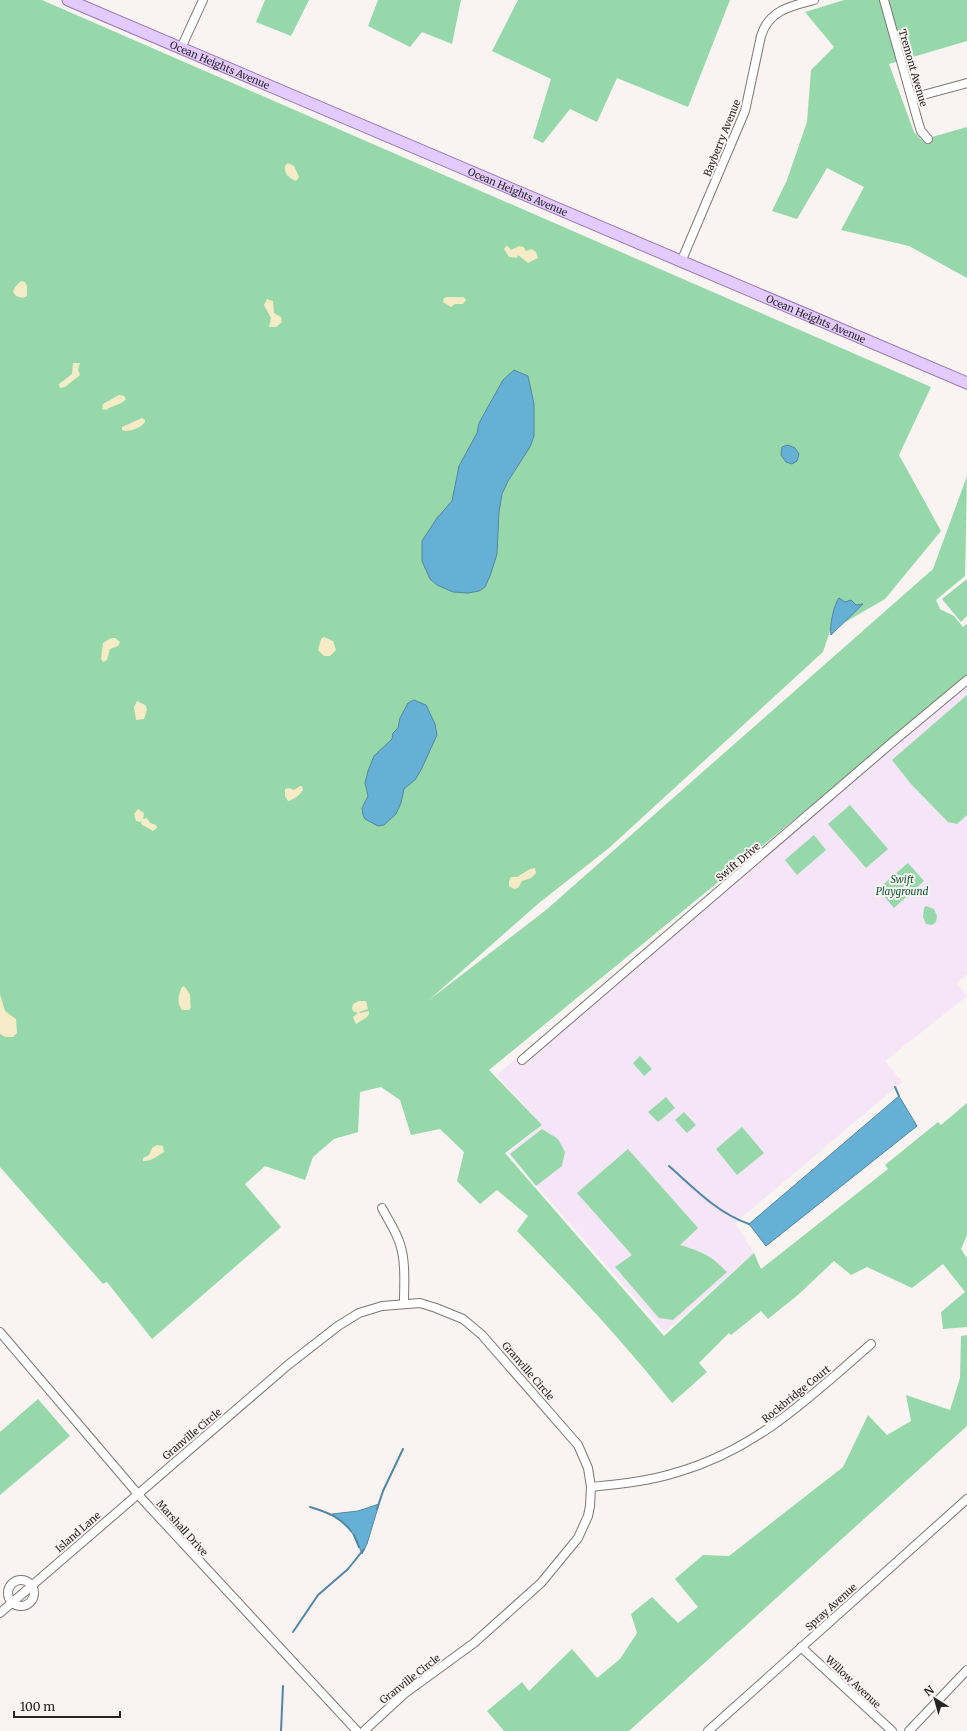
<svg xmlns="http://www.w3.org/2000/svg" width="967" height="1731" viewBox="0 0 967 1731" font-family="Merriweather,serif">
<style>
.education{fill:#f4e5f7}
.green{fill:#97d8aa}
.sand{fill:#f5ebc6}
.water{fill:#66b0d6;stroke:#5386a0}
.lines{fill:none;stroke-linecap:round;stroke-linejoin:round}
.stream{stroke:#5386a0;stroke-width:2}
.minor-casing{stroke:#7c7775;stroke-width:10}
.major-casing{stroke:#967ab2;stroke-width:13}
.minor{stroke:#fff;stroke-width:8}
.major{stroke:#e4cbff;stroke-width:11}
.labels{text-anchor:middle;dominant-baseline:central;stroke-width:4;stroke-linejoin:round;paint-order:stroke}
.street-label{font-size:10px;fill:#262423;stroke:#f9f3f1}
.park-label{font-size:10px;font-style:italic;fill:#0d582e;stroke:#f9f3f1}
</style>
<rect width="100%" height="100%" fill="#f9f3f1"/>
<polygon class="education" points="967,680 967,974 957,983 967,996 885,1061 902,1082 735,1223 754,1253 665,1332 508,1153 542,1125 497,1075 622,968 654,946"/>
<g class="green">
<path d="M0 0H42L931 387 899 455 941 531 885 599 830 631 823 652 609 848 539 903 429 1000 546 910 933 569 967 476 965 576 936 600 940 609 954 616 963 627 967 624V678L489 1070 542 1125 505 1153 664 1336 754 1253 761 1269 888 1169 885 1165 938 1122 941 1125 967 1103V1235L961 1249 967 1258V1327L943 1329 941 1312 965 1292 943 1264 912 1288 867 1267 851 1275 834 1261 799 1294 768 1319 761 1311 731 1335 729 1333 699 1363 707 1372 672 1403C624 1342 571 1286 517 1231L528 1216 497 1190 480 1204 457 1181 464 1152 440 1129 411 1135 400 1100 381 1087 360 1092 358 1132 334 1139 313 1157 305 1180 265 1166 245 1184 281 1227 152 1339 107 1282 103 1284 0 1167Z"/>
<polygon points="265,0 309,0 291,36 256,22"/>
<polygon points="378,0 461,0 452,44 422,32 410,47 368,26"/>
<polygon points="518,0 730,0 688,107 617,78 597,122 570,109 543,143 533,138 551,79 492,51"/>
<polygon points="844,0 967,0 967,41 889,64 914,132 924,142 932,137 967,127 967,278 909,246 841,230 864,187 827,168 797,219 772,211 787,180 807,122 811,70 834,47 805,12"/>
<polygon points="967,579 967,616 961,622 942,599"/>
<polygon points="967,695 967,815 957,824 948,822 911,784 892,760"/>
<polygon points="850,805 888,849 866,868 828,824"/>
<polygon points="814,835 826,850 797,875 785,860"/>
<polygon points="908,863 924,881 894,908 878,889"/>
<polygon points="926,906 934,909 937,916 936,922 932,925 926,924 923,917 924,908"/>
<polygon points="640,1056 652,1069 644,1076 633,1063"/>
<polygon points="666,1097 675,1108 658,1122 648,1112"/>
<polygon points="684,1112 696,1125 687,1133 675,1120"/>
<polygon points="742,1127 764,1153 737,1175 716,1149"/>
<polygon points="542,1129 558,1139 565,1152 562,1166 536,1186 510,1154"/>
<path d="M628 1149 698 1228 680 1245C703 1252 710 1255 727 1272L673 1320 659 1318 615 1267 632 1255 577 1193Z"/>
<polygon points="967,1335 967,1426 629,1731 504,1731 487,1711 522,1682 529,1691 572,1649 597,1678 620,1659 637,1633 631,1614 652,1597 678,1623 698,1607 675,1579 703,1555 729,1556 843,1467 868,1415 887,1435 911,1421 906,1395 950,1410 960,1378 961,1336"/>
<polygon points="38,1399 70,1436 0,1495 0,1432"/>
</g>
<g class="sand">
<path d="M288 163 294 166 299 177 296 181C289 178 284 174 285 166Z"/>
<polygon points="507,245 511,250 519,246 524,247 526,251 532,249 536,252 538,258 528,263 518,255 517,258 509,257 504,249"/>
<polygon points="21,281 25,282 27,286 27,296 23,298 16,296 13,292 15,287"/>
<polygon points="447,297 464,297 466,300 463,304 455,304 451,307 443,302 444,298"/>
<polygon points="267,299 273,301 274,313 281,317 282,322 276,327 269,327 271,318 264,305"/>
<polygon points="73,363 80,363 78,370 80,375 65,387 60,388 59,384 72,374"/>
<path d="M119 395 124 396 126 399C120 406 112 405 106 410L102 409 103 404Z"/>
<path d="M142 418 145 420V422C141 428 128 433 122 430V427Z"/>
<polygon points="324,637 333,641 336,650 330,656 324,656 318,650 321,639"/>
<polygon points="111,638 115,638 120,642 118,646 110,649 107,660 103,662 101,659 103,643"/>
<polygon points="137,701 145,705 147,709 144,719 136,720 134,707"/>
<path d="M300 786H302L303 790C300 795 293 800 288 801L285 796V789L289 788 294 790Z"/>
<polygon points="138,809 144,813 143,819 147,818 150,823 156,825 157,828 153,831 141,824 142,821 141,822 136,821 134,814"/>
<polygon points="535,868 536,873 531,878 522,881 518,888 514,889 509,886 509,881 511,877 517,877 530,869"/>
<path d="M184 986C193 998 189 992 191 1007L189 1010H182C176 1002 179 993 182 987Z"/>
<polygon points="0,994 5,1011 16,1019 17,1033 13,1037 5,1037 0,1034"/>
<polygon points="359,1001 366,1001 368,1009 359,1012 360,1013 369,1011 369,1014 367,1017 356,1024 353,1017 358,1013 353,1011 352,1008 353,1004"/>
<path d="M157 1145 163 1146 164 1152C158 1156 150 1162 143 1161V1158L149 1155 152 1148Z"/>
</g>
<g class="water">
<polygon points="514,370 528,376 534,404 534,436 530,447 508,481 502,494 499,512 497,554 490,576 485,587 479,591 468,593 453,592 437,585 430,579 422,561 422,541 437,518 452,501 459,466 477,433 479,423 503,380"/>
<polygon points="788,445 795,448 799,454 797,461 792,464 786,462 781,455 782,447"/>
<path d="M839 598 845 602 851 600 856 605 863 604 831 635C829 627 834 604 839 598Z"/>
<polygon points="414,700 426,705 435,724 437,735 421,770 415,780 404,789 401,803 396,814 384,825 378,826 365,819 363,815 362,808 368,796 365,783 368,771 374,756 392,739 393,733 398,728 400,718 408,703"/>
<polygon points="899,1096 917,1126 766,1246 749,1224"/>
<path d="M379 1504 367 1544 362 1554C355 1534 349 1526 332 1514L358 1511Z"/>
</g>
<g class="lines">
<g class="stream">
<polyline points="895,1087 899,1096"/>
<path d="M669 1166C694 1188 717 1213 749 1224"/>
<path d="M310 1507C327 1512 340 1517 351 1531"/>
<polyline points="377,1509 383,1491 403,1449"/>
<polyline points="354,1535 359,1547"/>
<polyline points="293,1632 318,1595 348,1569 364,1549"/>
<polyline points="281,1731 283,1686"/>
</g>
<defs>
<g id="minor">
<polyline points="884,0 919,125 921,131 928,139"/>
<polyline points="181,48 203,0"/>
<polyline points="912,98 967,83"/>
<path d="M681 262 745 111 761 36C769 10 791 6 814 0"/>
<polyline points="522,1060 895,740 967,680"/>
<path d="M382 1208C388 1220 396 1231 400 1244 406 1262 404 1284 404 1303"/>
<polyline points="0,1332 143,1500 357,1731"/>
<path d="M591 1487C620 1484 650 1481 678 1472 757 1449 810 1397 871 1344"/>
<circle cx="21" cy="1593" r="13"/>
<polyline points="0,1613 288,1365 338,1326 359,1313 382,1306 420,1303 436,1308 463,1319 482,1335 578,1445 588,1468 591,1487 590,1506 588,1516 578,1538 541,1583 474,1643 404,1694 364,1731"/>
<polyline points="801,1647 892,1731"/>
<polyline points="708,1731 967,1499"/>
<polyline points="909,1731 967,1670"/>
</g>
<g id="major">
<path id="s1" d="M68 0 967 383"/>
</g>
</defs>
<use href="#minor" class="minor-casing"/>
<use href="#major" class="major-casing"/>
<use href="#minor" class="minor"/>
<use href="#major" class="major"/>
</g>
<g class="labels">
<g class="street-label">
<text stroke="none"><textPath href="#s1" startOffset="165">Ocean Heights Avenue</textPath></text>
<text transform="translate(913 68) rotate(74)">Tremont Avenue</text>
<text transform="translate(722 138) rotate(-68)">Bayberry Avenue</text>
<text stroke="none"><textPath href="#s1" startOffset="489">Ocean Heights Avenue</textPath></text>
<text stroke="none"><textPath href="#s1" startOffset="813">Ocean Heights Avenue</textPath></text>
<text transform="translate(738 862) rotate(-40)">Swift Drive</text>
<text transform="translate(528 1371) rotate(49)">Granville Circle</text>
<text transform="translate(796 1394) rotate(-39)">Rockbridge Court</text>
<text transform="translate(192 1434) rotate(-40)">Granville Circle</text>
<text transform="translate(182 1528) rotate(48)">Marshall Drive</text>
<text transform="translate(78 1532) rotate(-41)">Island Lane</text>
<text transform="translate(831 1607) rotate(-42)">Spray Avenue</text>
<text transform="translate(410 1679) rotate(-38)">Granville Circle</text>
<text transform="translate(853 1682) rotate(43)">Willow Avenue</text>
</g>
<g class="park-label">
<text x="902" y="879">Swift<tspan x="902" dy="12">Playground</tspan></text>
</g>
</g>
<g transform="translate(935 1699) rotate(323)" stroke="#f9f3f1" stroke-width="3" paint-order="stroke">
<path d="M0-3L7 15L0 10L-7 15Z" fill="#262423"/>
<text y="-6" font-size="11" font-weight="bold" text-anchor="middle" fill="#262423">N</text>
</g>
<path d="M14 1711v6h106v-6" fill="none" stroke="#262423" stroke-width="2"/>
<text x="20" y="1711" font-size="12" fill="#262423" stroke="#f9f3f1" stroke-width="3" paint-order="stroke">100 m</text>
</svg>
